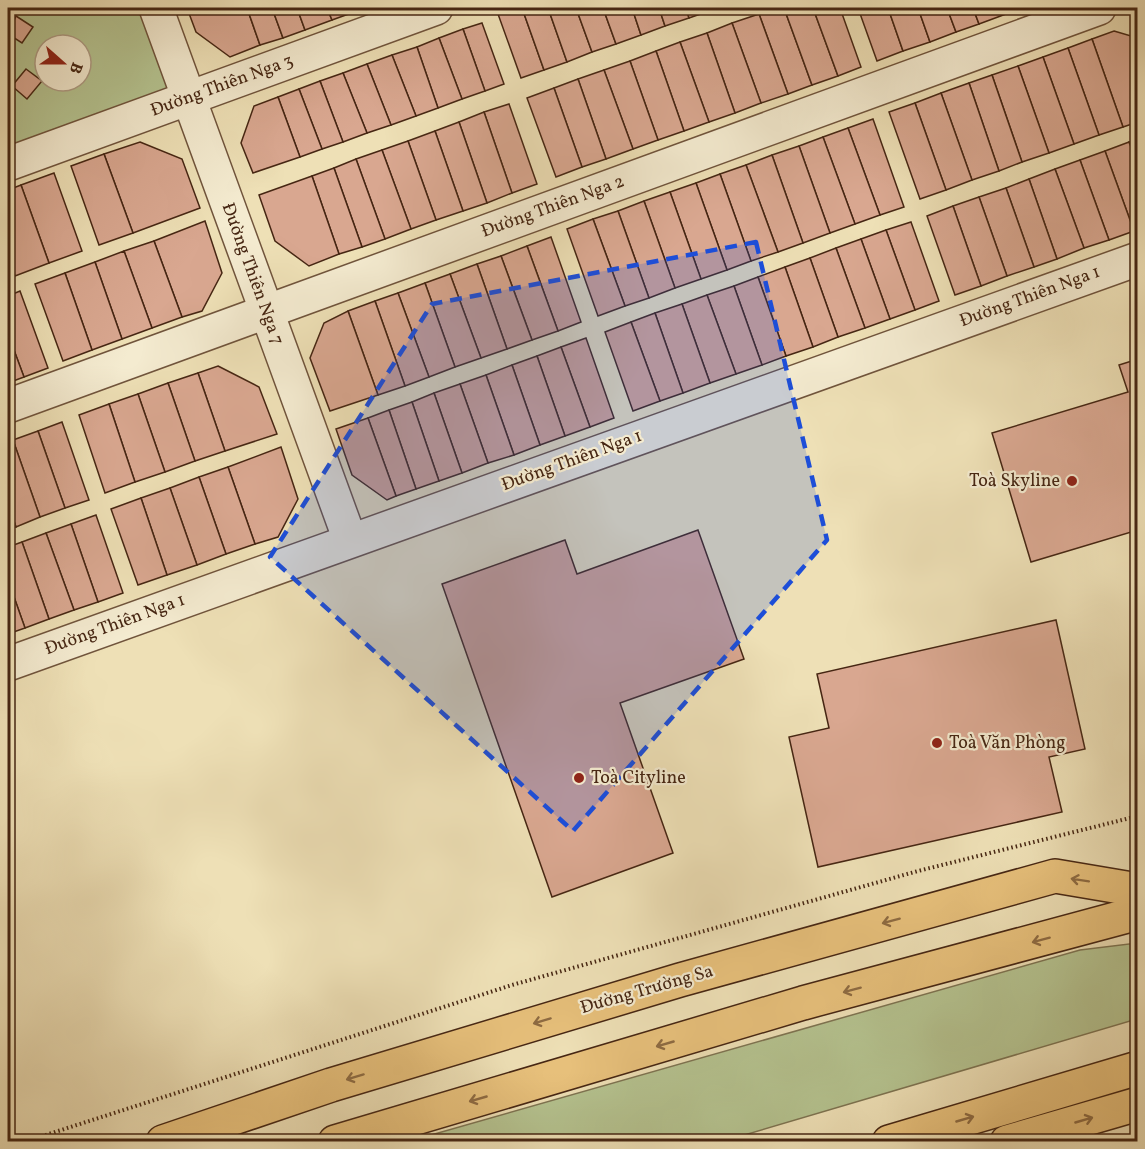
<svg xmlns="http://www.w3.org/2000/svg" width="1145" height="1149" viewBox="0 0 1145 1149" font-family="Vollkorn,serif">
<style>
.green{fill:#b5c390;stroke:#7e7452;stroke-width:1.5;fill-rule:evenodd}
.building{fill:#d9a790;stroke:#462613;stroke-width:1.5}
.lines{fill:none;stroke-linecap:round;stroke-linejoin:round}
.minor-casing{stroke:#70543c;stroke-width:36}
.trunk-casing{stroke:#462613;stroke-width:36}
.path{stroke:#462613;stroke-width:4;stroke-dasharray:1.5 3;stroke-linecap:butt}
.minor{stroke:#f4ebd0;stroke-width:33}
.trunk{stroke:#e7c07b;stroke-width:33}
.oneway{stroke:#8e6b42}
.marked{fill:#1d4ed8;fill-opacity:0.2;stroke:#1d4ed8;stroke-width:4.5;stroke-dasharray:12 8;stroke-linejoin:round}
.poi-dot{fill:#8f2418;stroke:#f4ebd0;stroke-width:2}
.labels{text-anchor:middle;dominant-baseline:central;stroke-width:4.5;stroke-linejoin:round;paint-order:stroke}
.street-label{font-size:18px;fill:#462613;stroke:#f4ebd0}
.poi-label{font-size:18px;fill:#462613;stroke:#f4ebd0;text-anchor:start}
</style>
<rect width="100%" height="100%" fill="#eee0b6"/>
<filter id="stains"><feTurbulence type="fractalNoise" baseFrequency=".00333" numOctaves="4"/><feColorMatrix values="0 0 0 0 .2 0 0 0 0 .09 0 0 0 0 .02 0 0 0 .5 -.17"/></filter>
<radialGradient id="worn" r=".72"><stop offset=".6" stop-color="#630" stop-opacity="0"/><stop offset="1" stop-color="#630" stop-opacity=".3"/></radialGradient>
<g class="green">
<path d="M8 8H156L189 98 8 164ZM45 45H81V81H45Z"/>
<polygon points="1137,943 1137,1019 724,1141 410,1141 1080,950"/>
</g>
<g class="building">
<polygon points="187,8 247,8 260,45 230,57 196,32"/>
<polygon points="247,8 272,8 283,38 260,45"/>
<polygon points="272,8 297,8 305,30 283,38"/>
<polygon points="297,8 327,8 332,20 305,30"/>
<polygon points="327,8 356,8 357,11 332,20"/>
<polygon points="517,8 522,8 544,70 521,78 498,14"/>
<polygon points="522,8 548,8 567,62 544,70"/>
<polygon points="548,8 576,8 592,52 567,62"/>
<polygon points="576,8 603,8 616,44 592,52"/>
<polygon points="603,8 632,8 641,35 616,44"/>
<polygon points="632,8 659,8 665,26 641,35"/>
<polygon points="659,8 686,8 689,18 665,26"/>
<polygon points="686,8 711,8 712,10 689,18"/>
<polygon points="778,8 784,8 812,85 788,94 759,14"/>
<polygon points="784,8 813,8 838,76 812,85"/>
<polygon points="813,8 840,8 861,67 838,76"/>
<polygon points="858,8 888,8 903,51 877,61"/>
<polygon points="888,8 918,8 930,42 903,51"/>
<polygon points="918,8 947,8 956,32 930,42"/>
<polygon points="947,8 973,8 979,24 956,32"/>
<polygon points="973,8 1004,8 1006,14 979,24"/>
<polygon points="1004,8 1025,8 1006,14"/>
<polygon points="759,14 788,94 761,103 732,23"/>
<polygon points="16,16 33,27 22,43 8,34"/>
<polygon points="482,23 504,84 485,91 463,29"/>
<polygon points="732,23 761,103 735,113 707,33"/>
<polygon points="463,29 485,91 462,99 439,38"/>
<polygon points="1114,31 1138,38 1138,122 1123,127 1092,39"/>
<polygon points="707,33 735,113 709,122 680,42"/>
<polygon points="439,38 462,99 438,108 417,47"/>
<polygon points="1092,39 1123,127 1099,135 1068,48"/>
<polygon points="680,42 709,122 684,131 656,51"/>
<polygon points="417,47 438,108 416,116 392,55"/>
<polygon points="1068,48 1099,135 1074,144 1043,57"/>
<polygon points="656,51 684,131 658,140 630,61"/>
<polygon points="392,55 416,116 391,125 367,64"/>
<polygon points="1043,57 1074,144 1049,153 1018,66"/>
<polygon points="630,61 658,140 633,149 604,70"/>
<polygon points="367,64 391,125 367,133 343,73"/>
<polygon points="1018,66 1049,153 1022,162 992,75"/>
<polygon points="26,69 42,81 27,99 12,86"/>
<polygon points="604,70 633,149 606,159 578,79"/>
<polygon points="343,73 367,133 343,142 320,81"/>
<polygon points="992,75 1022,162 999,171 969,83"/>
<polygon points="578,79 606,159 582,167 554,88"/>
<polygon points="320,81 343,142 322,149 299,89"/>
<polygon points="969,83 999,171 972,180 941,93"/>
<polygon points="554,88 582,167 556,177 527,98"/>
<polygon points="299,89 322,149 300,157 278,97"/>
<polygon points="941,93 972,180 946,190 915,103"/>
<polygon points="278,97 300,157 253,173 241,143 254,106"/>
<polygon points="915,103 946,190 920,199 889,112"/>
<polygon points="509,104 537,184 512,193 484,112"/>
<polygon points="484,112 512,193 487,203 459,122"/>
<polygon points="873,119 904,207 880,215 848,128"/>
<polygon points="459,122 487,203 463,211 435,131"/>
<polygon points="848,128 880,215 855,224 823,137"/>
<polygon points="435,131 463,211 436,220 408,141"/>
<polygon points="823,137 855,224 830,233 799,146"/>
<polygon points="1138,139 1138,165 1129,142"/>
<polygon points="408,141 436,220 411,229 382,150"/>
<polygon points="140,142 182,159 200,208 133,233 104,154"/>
<polygon points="1129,142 1138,165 1138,229 1134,231 1105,151"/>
<polygon points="799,146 830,233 803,243 772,155"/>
<polygon points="382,150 411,229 385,239 356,159"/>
<polygon points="1105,151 1134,231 1109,240 1080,160"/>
<polygon points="104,154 133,233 99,245 71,166"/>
<polygon points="772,155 803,243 778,252 746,165"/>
<polygon points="356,159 385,239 362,247 334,168"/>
<polygon points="1080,160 1109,240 1084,248 1055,169"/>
<polygon points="746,165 778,252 751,261 720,174"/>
<polygon points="334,168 362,247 339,254 312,176"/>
<polygon points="1055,169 1084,248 1057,259 1029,179"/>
<polygon points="54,173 82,251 49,263 21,185"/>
<polygon points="720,174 751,261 727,270 696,183"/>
<polygon points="312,176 339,254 309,266 275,241 259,195"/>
<polygon points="1029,179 1057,259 1034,267 1006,188"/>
<polygon points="696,183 727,270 701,279 670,192"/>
<polygon points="21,185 49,263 15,276 8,254 8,190"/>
<polygon points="1006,188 1034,267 1007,276 979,197"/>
<polygon points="670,192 701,279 675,288 644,201"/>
<polygon points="979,197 1007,276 981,286 953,206"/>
<polygon points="644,201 675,288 649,298 618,211"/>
<polygon points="953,206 981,286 955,295 927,216"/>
<polygon points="618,211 649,298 625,306 593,219"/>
<polygon points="593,219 625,306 598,316 567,229"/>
<polygon points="205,221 222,273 202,311 182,317 154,241"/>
<polygon points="911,222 939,301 915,310 886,230"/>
<polygon points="886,230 915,310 890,319 861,239"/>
<polygon points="551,237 581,322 558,331 527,246"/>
<polygon points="861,239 890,319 865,328 836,248"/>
<polygon points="154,241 182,317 152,328 124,251"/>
<polygon points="527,246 558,331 532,340 501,256"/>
<polygon points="836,248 865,328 838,337 810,258"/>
<polygon points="124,251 152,328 122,339 95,262"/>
<polygon points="501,256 532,340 507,349 477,264"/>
<polygon points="810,258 838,337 813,347 785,267"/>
<polygon points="95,262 122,339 92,350 65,273"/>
<polygon points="477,264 507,349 481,358 450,274"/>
<polygon points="785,267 813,347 786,356 758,277"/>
<polygon points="65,273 92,350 63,361 35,284"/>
<polygon points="450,274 481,358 455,367 425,283"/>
<polygon points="758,277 786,356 762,365 734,286"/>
<polygon points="425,283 455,367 429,377 398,293"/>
<polygon points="734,286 762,365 736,374 707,295"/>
<polygon points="20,291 48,368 24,377 8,334 8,296"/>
<polygon points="398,293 429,377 405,386 375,301"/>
<polygon points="707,295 736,374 710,383 682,304"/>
<polygon points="375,301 405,386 378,395 348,311"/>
<polygon points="682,304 710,383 683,393 655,313"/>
<polygon points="348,311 378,395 330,411 310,358 324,323"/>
<polygon points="655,313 683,393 660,401 631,322"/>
<polygon points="631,322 660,401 633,411 605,332"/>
<polygon points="8,334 24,377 8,383"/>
<polygon points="586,338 614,418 590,427 561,347"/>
<polygon points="561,347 590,427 565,436 537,356"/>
<polygon points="537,356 565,436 540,445 512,365"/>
<polygon points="1138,359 1138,530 1031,562 992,433 1128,392 1119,365"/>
<polygon points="512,365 540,445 514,455 486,375"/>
<polygon points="218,366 259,387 277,434 225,451 198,373"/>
<polygon points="198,373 225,451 195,461 168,383"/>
<polygon points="486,375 514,455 488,463 460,384"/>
<polygon points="168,383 195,461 165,472 138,394"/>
<polygon points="460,384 488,463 462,473 434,393"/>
<polygon points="434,393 462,473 439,481 412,402"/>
<polygon points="138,394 165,472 135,482 109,404"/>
<polygon points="412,402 439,481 416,489 389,410"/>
<polygon points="109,404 135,482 105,493 79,415"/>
<polygon points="389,410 416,489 396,496 368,418"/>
<polygon points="368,418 396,496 387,500 352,475 336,429"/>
<polygon points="62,422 89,500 65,508 38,431"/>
<polygon points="38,431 65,508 40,517 13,440"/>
<polygon points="13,440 40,517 16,527 8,504 8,442"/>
<polygon points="281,447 298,499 278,537 255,544 228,467"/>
<polygon points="228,467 255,544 226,554 199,477"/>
<polygon points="199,477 226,554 197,565 170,488"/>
<polygon points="170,488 197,565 167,575 141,498"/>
<polygon points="141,498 167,575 138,585 111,509"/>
<polygon points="8,504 16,527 8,529"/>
<polygon points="96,515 123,593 98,602 71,524"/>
<polygon points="71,524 98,602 74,610 46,533"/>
<polygon points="698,530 744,659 620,703 673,853 552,897 442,584 565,540 577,574"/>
<polygon points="46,533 74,610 49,619 22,542"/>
<polygon points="22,542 49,619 25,628 8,580 8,547"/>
<polygon points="8,580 25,628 8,634"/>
<polygon points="1056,620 1085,749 1049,757 1062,812 818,867 789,737 829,728 817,674"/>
</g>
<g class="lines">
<defs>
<g id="minor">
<polyline points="156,8 350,540"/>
<polyline points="8,164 436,8"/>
<polyline points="8,406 1099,8"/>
<polyline points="8,664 1138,259"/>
</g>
<g id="trunk">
<polyline points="163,1142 331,1085 680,980 1055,876 1138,890"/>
<polyline points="335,1142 803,1003 1138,913"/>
<polyline points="889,1142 1138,1068"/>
<polyline points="1007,1142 1138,1104"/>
</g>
</defs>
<use href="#minor" class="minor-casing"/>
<use href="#trunk" class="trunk-casing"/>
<polyline class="path" points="24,1142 512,985 918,871 1138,816"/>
<use href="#minor" class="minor"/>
<use href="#trunk" class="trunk"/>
</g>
<defs><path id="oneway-shaft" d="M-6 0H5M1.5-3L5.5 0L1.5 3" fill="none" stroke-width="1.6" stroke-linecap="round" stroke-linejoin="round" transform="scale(1.5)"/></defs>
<g class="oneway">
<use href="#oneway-shaft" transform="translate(1080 880) rotate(-171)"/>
<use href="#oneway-shaft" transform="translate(891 921) rotate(165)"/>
<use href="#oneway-shaft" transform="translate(1041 940) rotate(165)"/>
<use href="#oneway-shaft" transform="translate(852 990) rotate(165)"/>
<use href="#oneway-shaft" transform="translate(542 1021) rotate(163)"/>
<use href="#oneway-shaft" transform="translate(665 1044) rotate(164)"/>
<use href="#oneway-shaft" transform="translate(355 1077) rotate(163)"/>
<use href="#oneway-shaft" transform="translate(478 1099) rotate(164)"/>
<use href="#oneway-shaft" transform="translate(965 1119) rotate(-16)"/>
<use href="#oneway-shaft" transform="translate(1084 1120) rotate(-16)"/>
</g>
<path class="marked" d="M756 242 827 540 573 831 270 557 432 304Z"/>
<g class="poi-dot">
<circle cx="1072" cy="481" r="6"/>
<circle cx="937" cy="743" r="6"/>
<circle cx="579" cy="778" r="6"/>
</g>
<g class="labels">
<g class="street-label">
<text transform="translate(222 86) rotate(-20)">Đường Thiên Nga 3</text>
<text transform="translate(553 207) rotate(-20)">Đường Thiên Nga 2</text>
<text transform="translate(252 274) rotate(70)">Đường Thiên Nga 7</text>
<text transform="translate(1030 297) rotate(-20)">Đường Thiên Nga 1</text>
<text transform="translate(572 461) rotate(-20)">Đường Thiên Nga 1</text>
<text transform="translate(115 625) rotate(-20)">Đường Thiên Nga 1</text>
<text transform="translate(647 990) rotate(-16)">Đường Trường Sa</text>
</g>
<g class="poi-label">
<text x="1060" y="481" text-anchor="end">Toà Skyline</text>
<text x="949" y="743">Toà Văn Phòng</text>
<text x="591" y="778">Toà Cityline</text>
</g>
</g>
<rect width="1145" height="1149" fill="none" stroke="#eee0b6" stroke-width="30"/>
<rect x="9" y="9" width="1127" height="1131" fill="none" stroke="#462613" stroke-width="3"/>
<rect x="15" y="15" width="1115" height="1119" fill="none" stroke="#462613" stroke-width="1.5"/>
<g transform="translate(63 63) rotate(111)"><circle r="28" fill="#f4ebd0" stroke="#ae9c84" stroke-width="1.5"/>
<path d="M0-4.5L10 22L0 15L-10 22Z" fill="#8f2418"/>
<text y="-9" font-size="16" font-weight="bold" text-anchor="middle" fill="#462613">B</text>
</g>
<rect width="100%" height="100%" filter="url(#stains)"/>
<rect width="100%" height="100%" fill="url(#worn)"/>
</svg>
